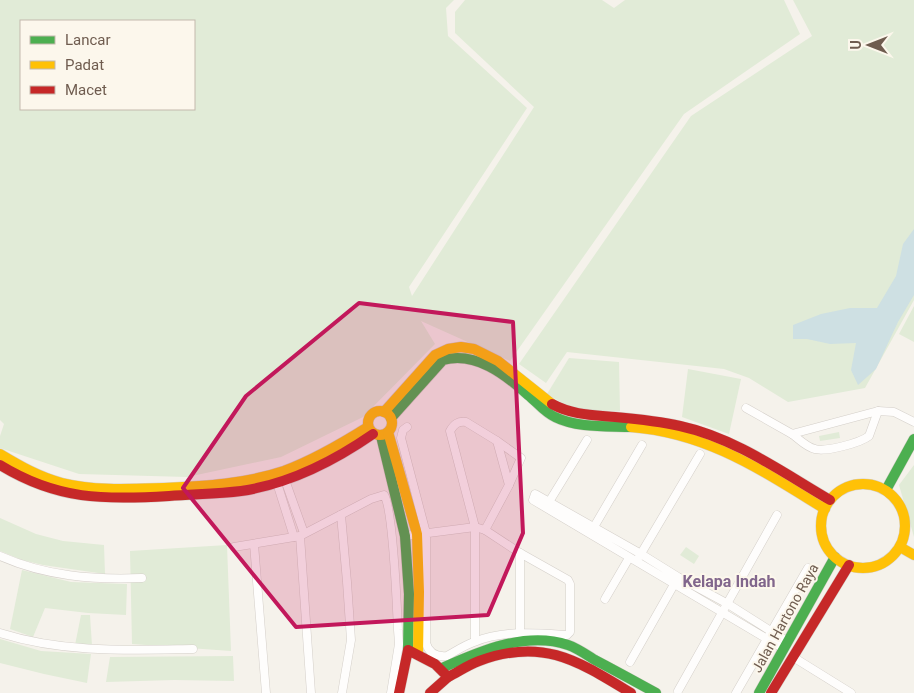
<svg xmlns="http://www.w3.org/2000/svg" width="914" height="693" viewBox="0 0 914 693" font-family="Roboto,sans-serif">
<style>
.green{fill:#e1ebd7;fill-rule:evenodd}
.water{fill:#cee0e3}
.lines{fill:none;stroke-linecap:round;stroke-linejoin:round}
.street-casing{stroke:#d4cfc9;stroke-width:9}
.fast-casing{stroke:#d5cfc9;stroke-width:11}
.slow-casing{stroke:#d5cfc9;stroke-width:11}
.jam-casing{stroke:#d5cfc9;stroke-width:11}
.street{stroke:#fefdfc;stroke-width:8}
.fast{stroke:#4caf50;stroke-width:10}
.slow{stroke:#ffc107;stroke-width:10}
.jam{stroke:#c62828;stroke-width:10}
.marked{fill:#c2185b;fill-opacity:0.2;stroke:#c2185b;stroke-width:4;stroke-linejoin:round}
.labels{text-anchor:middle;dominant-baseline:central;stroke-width:4;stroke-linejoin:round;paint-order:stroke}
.street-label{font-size:14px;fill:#6f5c4f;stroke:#fcf7ec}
.quarter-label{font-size:16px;font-weight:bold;fill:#81668c;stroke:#fcf7ec}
</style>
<rect width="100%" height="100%" fill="#f5f2eb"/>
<g class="green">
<path d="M0 0H454L446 8 448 36 527 108 409 287 412 296 534 107 455 33V12L465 0H602L614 8 625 0H784L800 34 684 114 510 361 421 321 435 344 363 417 281 457 187 477 79 474 0 448V436L4 424 0 420ZM21 21H194V109H21Z"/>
<polygon points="793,0 914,0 914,300 865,388 788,402 749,378 724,369 567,352 546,383 519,364 691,116 812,36"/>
<polygon points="914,306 914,342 899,334"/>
<polygon points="569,358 619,362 620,411 574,410 547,394"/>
<polygon points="688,369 741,379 729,434 682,417"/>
<polygon points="839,432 840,438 820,441 819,436"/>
<polygon points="914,465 914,537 899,485"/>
<polygon points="0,518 36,534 63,541 104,545 105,574 43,565 22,560 0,551"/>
<polygon points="227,545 231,651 132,644 130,551"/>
<polygon points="686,547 699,556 694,564 680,555"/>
<polygon points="22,570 71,582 127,584 126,615 88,613 45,608 33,637 10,629"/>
<polygon points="81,615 90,615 92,646 75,645"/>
<polygon points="0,639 41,651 91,654 87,683 44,674 0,663"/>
<polygon points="233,656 234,681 174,680 106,682 110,657"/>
</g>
<polygon class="water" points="914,229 914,295 898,322 876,369 858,385 851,370 856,343 830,344 807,339 793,339 793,325 821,314 850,308 877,308 896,276 903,244"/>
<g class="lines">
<defs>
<g id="street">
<polyline points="746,408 792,434 878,411 894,412 914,422"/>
<path d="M792 434C799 439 806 447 815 449 826 452 860 443 869 436L878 411"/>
<polyline points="497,441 521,458 509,485"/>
<polyline points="285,480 304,533"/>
<polyline points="277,483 294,537"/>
<polyline points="549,502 587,440"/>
<polyline points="341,515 347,582 351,640 342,693"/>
<polyline points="591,532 642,445"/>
<polyline points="300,536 311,693"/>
<path d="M405 536 475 527 485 530 520 553 568 580 570 584V632L567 635C536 633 504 630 474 642 465 645 456 651 447 656 437 657 429 654 426 643V533L401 438 403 430 407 427"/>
<polyline points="254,544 266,693"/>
<path d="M234 547 300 536 371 499 384 495C393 507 397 609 398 630L399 644 391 693"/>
<path d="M0 556C45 576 93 580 142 578"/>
<polyline points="639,557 700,454"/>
<polyline points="605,599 629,558"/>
<path d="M0 633C63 653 128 650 193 649"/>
<polyline points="520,633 520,553"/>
<path d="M475 641V527L450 431C454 424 458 421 466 422L497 441 509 485 485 530"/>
<polyline points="784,649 533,500 535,494 641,554 678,577 728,604 788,642"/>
<polyline points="793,657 851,693"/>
<polyline points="630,662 676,581"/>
<polyline points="678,691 777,515"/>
<polyline points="736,693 808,568"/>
</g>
<g id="fast">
<path d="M391 418 443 360C475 351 505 374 528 395 537 402 544 412 555 417 577 428 606 426 631 427"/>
<polyline points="381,436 405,536 409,594 408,650"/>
<polyline points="886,490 914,439"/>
<path d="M442 668C480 651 526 631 568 645 577 648 587 655 595 660 616 671 636 682 656 693"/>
<polyline points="759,693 835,557"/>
</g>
<g id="slow">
<circle cx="380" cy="423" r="12"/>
<polyline points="384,412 435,355 448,349 461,347 474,349 498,361 552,404"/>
<path d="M631 427C708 433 761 470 825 509"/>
<polyline points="388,432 417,534 419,592 418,653"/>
<path d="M0 454C20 466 39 477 62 483 95 491 130 489 164 488 205 486 245 484 284 471 314 460 341 444 368 427"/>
<circle cx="863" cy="526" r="42"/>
<polyline points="900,547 914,555"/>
</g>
<g id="jam">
<path d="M552 404C572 415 593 415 615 417 637 419 658 421 680 426 735 438 782 472 830 500"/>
<path d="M0 465C57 500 104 500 169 496 193 494 217 494 241 491 289 484 334 461 373 434"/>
<path d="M448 677C458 672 468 665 479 661 543 637 578 661 631 693"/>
<polyline points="399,693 408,650 435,664 448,677 430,693"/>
<polyline points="771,693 849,565"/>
</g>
</defs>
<use href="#street" class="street-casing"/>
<use href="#fast" class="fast-casing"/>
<use href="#slow" class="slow-casing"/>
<use href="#jam" class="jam-casing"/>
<use href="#street" class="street"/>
<use href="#fast" class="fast"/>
<use href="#slow" class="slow"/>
<use href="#jam" class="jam"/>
</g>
<path class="marked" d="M359 303 513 322 523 533 488 615 296 627 183 488 246 396Z"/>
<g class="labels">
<g class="street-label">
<text transform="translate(785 618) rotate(-61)">Jalan Hartono Raya</text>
</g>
<g class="quarter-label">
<text x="729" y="581">Kelapa Indah</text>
</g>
</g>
<rect x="20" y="20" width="175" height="90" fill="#fcf7ec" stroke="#c4b9ad"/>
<rect x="30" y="36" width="25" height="8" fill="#4caf50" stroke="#c4b9ad"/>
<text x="65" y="45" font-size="15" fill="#6f5c4f">Lancar</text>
<rect x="30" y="61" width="25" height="8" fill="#ffc107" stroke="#c4b9ad"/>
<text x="65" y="70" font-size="15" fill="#6f5c4f">Padat</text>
<rect x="30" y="86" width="25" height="8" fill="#c62828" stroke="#c4b9ad"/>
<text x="65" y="95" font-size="15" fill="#6f5c4f">Macet</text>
<g transform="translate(869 45) rotate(270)" stroke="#fcf7ec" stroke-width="4" paint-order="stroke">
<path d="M0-4L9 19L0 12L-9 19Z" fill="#6f5c4f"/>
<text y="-8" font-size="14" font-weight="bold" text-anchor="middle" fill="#6f5c4f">U</text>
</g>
</svg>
